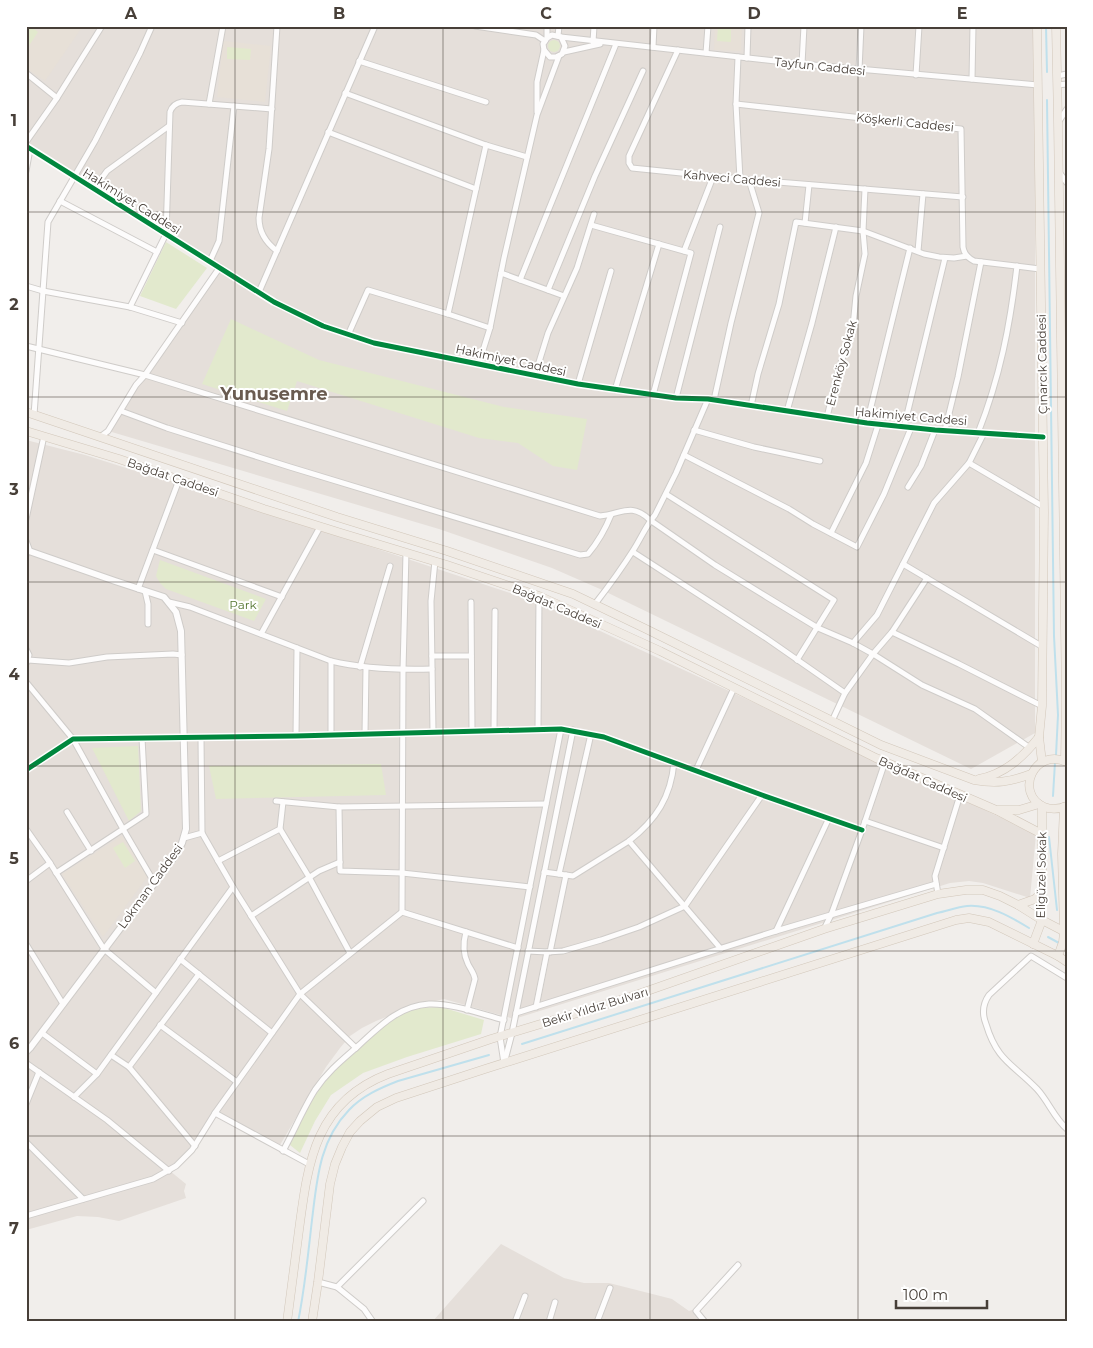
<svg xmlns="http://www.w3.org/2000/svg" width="1093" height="1348" viewBox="0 0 1093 1348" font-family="Montserrat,sans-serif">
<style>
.residential{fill:#e5dfda}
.education{fill:#e7e0d7}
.green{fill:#e2e9cd}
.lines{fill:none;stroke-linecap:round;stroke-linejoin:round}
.stream{stroke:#bfe0ec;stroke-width:2}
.minor-casing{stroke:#cfccc9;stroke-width:7}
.tertiary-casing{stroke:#cfccc9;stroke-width:8}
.primary-casing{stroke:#d2c7ba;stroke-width:9}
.minor{stroke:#fdfcfc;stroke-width:5}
.tertiary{stroke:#fdfcfc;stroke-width:6}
.primary{stroke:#f0ebe5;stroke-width:8}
.cycleway-casing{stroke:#fff;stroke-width:8}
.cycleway{stroke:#00873e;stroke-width:5}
.grid{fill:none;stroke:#473f38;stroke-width:1;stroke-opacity:0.55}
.labels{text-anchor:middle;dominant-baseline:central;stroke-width:4;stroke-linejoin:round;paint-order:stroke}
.street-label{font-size:12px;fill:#473f38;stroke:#fff}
.park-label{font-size:12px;fill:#53752e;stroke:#fff}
.district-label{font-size:18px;font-weight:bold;fill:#695b50;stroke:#fff}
.neatline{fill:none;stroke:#473f38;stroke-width:2}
.grid-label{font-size:16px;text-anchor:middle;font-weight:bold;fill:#473f38}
</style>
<rect width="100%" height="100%" fill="#f1eeeb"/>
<g class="residential">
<polygon points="26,26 1035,26 1035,733 971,769 600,589 552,568 439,529 105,430 220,269 97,188 26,144"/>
<polygon points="26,440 85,455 278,516 540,603 1036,834 1030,898 983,883 969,881 950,883 514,1019 444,999 414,1006 376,1021 362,1028 350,1036 340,1048 326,1067 277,1150 214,1113 196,1144 170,1171 186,1184 184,1191 186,1198 119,1221 98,1217 77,1216 26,1230"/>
<polygon points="501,1244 564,1278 584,1283 609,1283 672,1299 689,1311 695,1309 705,1322 432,1322"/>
</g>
<g class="education">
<polygon points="26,26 83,26 45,81 26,68"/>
<polygon points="715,26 742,26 741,51 714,50"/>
<polygon points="223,41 271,46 265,102 217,97"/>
<polygon points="122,836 148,876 103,937 62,874"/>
</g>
<g class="green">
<polygon points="26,26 30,26 38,32 26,50"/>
<polygon points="718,26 731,26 731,42 717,41"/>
<circle cx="554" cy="46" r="6"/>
<polygon points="227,47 251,49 250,60 227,59"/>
<polygon points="166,242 207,268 176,309 140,296"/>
<polygon points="231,319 319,360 504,407 587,419 577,470 553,466 518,443 479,438 297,381 287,411 202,384"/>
<polygon points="160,560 266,599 254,621 166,589 160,583 156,576"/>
<polygon points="138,746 141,811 129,821 92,748"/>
<polygon points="381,764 386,795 216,799 209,766"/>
<polygon points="123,842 135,861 125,868 113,848"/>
<polygon points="441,1007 484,1020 481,1034 407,1057 363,1073 331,1095 315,1121 300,1153 290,1145 292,1132 321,1081 381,1021 415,1008"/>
</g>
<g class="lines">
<g class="stream">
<polyline points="1046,26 1047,72"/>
<polyline points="1047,100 1054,636 1058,715 1056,755"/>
<polyline points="1053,796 1055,762"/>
<polyline points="1049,837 1057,910"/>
<polyline points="1048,937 1059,943"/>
<path d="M522 1044 937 913C947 911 957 907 967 906 989 904 1011 917 1029 928"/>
<path d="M298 1322C305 1288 308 1254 312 1220 317 1180 319 1141 349 1110 362 1096 380 1088 398 1081L489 1055"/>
</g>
<defs>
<g id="minor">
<path d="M277 26 269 149 259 218C259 232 265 242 277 251"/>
<polyline points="475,26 536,35 545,41"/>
<polyline points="558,36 559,26"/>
<polyline points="561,37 802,64 1038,85"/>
<polyline points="547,38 552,35 561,37 565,46 562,54 556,57 550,57 544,50 543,44 547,38 547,26"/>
<polyline points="593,42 594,26"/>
<polyline points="653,47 654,26"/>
<polyline points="678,50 629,156 629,163 632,168 740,179 963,197"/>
<polyline points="564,52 600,44"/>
<polyline points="706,53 708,26"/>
<polyline points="738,57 736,104 740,179"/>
<polyline points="747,58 748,26"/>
<polyline points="359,61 486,102"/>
<polyline points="802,64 804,26"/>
<polyline points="859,70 861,26"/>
<polyline points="26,73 57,98"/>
<polyline points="916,75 919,26"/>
<polyline points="1057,76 1067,74"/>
<polyline points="972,79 973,26"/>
<polyline points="1057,85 1067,84"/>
<polyline points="345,93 486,145 527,157"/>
<polyline points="209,104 223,26"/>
<path d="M736 104 961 129 963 247C964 254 968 258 974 261L1040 269"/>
<polyline points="537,112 537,82 544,50"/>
<polyline points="1059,121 1067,109"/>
<polyline points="328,132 476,189"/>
<polyline points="26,142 57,98 102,26"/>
<polyline points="26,146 274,302 323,326 374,343 578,384 676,398 708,399 867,423 935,430 1043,437"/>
<polyline points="26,171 30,149"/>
<polyline points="1059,172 1067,183"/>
<polyline points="94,189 107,171 169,126"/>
<polyline points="60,201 157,252"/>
<polyline points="805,223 809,185"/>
<polyline points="591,225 691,253 653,395"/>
<polyline points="684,251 713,177"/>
<polyline points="918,251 923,194"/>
<polyline points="210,261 219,241 234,106"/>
<polyline points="501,273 564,296"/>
<polyline points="520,280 616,44"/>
<polyline points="26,286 43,291 130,307 182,323"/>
<polyline points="548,290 595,176 643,71"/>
<polyline points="259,292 375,26"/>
<path d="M130 307 166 234 170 112C172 106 176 103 182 102L272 109"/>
<polyline points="448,314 486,145"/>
<polyline points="348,335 368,290 448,314 490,328"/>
<polyline points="26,346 145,375 220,267"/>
<polyline points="479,363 490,328 504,258 537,115 559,56"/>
<polyline points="535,375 548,333 577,268 594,214"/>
<polyline points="578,384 611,271"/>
<polyline points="615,390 659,244"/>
<polyline points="676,398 720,227"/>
<polyline points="714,400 731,323 759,213 749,180"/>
<polyline points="751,406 758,374 779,304 796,222 863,231 924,254 939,257 954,258 967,256"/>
<path d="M121 411 167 428 290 467 580 555 588 554C598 542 605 530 611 515"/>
<polyline points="787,411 812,323 836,227"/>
<polyline points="34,415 48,222 95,141 140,53 152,26"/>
<polyline points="827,417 838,372 853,326 856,296 865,254 863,231 865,189"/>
<polyline points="867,423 910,248"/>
<polyline points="904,427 945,258"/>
<polyline points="694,430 754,447 820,461"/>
<polyline points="945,430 958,377 981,262"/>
<path d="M978 433C1000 377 1010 326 1017 266"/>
<path d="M100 437 108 431 136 385 145 375 600 516C622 514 631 502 650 520L715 565 767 597 818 628 853 643 873 654 922 685 975 709 1030 748"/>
<polyline points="684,455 789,509 813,524 857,547 884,494 911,428"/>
<polyline points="969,463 1044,507"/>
<polyline points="908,487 921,466 935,430"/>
<polyline points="666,494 834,600 797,660"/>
<polyline points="26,519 44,436"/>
<polyline points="831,533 866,463 878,425"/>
<polyline points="26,541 29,549 26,555"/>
<polyline points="153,550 282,597"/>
<polyline points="633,552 766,638 845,693 832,721"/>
<polyline points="903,564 1043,647"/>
<polyline points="138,589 179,480"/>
<polyline points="145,591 148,604 148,624"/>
<path d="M169 602 190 607 331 661C365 669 398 670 432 669"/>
<polyline points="471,602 472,731"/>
<path d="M595 604C609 586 622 568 634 549 641 538 647 524 655 515L676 473 708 399"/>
<polyline points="892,632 959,664 1042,706"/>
<polyline points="261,634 320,527"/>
<polyline points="853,643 877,615 934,503 969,463 984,433"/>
<polyline points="26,649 29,655 27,662"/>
<polyline points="432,656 471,656"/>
<polyline points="28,660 69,663 107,657 173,654 182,655"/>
<polyline points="331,661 331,735"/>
<polyline points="360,667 390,566"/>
<polyline points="26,682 73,739 123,829 154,882"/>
<polyline points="845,693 873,654 892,632 927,578"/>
<polyline points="538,729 539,596"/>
<polyline points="494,730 495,611"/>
<polyline points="433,732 431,601 435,561"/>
<polyline points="365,734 366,668"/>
<polyline points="296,736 297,648"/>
<polyline points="26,770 73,739 296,736 561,729 604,737 762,795 862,830"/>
<polyline points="696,770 734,688"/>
<polyline points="276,801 339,807 546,804"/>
<polyline points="339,807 340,871 402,873 530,887"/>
<polyline points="67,812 91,851"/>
<polyline points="865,821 944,848"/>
<polyline points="26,829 50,863 104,949 156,993"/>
<polyline points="280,829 309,877 350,953"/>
<polyline points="202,833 233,887 300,994 356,1048"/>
<polyline points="184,838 202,833 201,738"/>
<polyline points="629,841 721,949"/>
<polyline points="218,861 280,829 283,802"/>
<path d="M544 872 573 876 629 841C656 820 671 797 674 762"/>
<polyline points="56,873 146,814 142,738"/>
<polyline points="559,874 591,734"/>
<polyline points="26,881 50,863"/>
<polyline points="938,894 935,876 960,795"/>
<polyline points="402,912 403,670 406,553"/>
<polyline points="402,912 518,948"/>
<polyline points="251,916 319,871 340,862"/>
<polyline points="824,929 831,915 862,830 885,762"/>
<polyline points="776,931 829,818"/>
<path d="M466 932C463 943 463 954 468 964 471 970 474 973 475 979L467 1010"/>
<polyline points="26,944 63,1004"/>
<polyline points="528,951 547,952 563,951 601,940 639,927 685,906 762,795"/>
<polyline points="550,952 566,875"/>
<polyline points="180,959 272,1033"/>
<path d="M1067 978 1031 956 989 995C982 1005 982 1014 986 1024 997 1061 1013 1064 1037 1089 1049 1102 1054 1118 1067 1129"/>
<polyline points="536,1007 547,952"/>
<polyline points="516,1013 776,931 936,884"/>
<polyline points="160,1025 237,1082"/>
<polyline points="42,1033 97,1074"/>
<polyline points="111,1055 129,1067 195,1146"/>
<polyline points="505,1060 512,1033 573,730"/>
<polyline points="26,1063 107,1120 169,1171"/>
<polyline points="504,1063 500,1037 561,729"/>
<polyline points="129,1067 199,974"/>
<polyline points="74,1097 97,1074 233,887"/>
<polyline points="26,1104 39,1072"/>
<polyline points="215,1113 309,1164"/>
<polyline points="26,1142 83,1199"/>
<path d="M283 1151C294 1131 303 1109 315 1090 327 1072 342 1060 358 1046 379 1027 398 1006 429 1004 451 1003 481 1014 504 1020"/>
<polyline points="26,1216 153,1179 176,1166 192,1150 215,1113 300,994 402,912"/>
<polyline points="318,1282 337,1287 364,1309 373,1322"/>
<polyline points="337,1287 423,1201"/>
<polyline points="515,1322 525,1296"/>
<polyline points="549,1322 555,1302"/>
<polyline points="597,1322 610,1288"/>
<polyline points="705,1322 696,1311 738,1265"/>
</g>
<polyline id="tertiary" points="26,1052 30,1048 177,853 182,843 186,829 181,631 176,612 164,597 115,581 29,551"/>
<g id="primary">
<polyline points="1037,26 1044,512 1042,706 1039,737 1042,762"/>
<polyline points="1056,26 1058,121 1066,700 1065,761"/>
<path d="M26 412 337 517 447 551 573 594 644 628 881 745 974 780C996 784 1010 782 1031 774"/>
<polyline points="26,431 119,459 264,509 341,533 447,565 539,596 660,651 876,758 996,810 1019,810 1039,804"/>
<path d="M1067 762C1034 747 1014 793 1044 807 1052 810 1060 809 1067 806"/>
<path d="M979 779C1005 774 1023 757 1039 737"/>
<polyline points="998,811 1042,834"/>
<polyline points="1018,905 1035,899 1042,892"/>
<polyline points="1033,944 1042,920 1042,806"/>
<polyline points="1058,956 1063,942 1064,932 1062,854 1064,807"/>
<path d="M287 1322C291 1291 295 1261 299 1230 308 1162 315 1102 388 1074L491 1039 630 997 824 929 938 894 966 890H983L1000 896 1018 905 1042 920 1067 933"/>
<polyline points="312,1322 318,1282 330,1184 335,1164 342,1147 350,1132 360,1121 377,1107 396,1098 485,1069 956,920 969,918 989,922 1058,956 1067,962"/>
</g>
</defs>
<use href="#minor" class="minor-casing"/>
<use href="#tertiary" class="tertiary-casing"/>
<use href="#primary" class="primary-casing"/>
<use href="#minor" class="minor"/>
<use href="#tertiary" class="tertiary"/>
<use href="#primary" class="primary"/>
<defs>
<g id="cycleway">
<polyline points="26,146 274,302 323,326 374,343 578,384 676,398 708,399 867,423 935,430 1043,437"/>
<polyline points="26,770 73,739 296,736 561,729 604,737 762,795 862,830"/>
</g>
</defs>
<use href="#cycleway" class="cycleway-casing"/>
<use href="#cycleway" class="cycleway"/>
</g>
<path class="grid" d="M235 26V1322M443 26V1322M650 26V1322M858 26V1322M26 212H1067M26 397H1067M26 582H1067M26 766H1067M26 951H1067M26 1136H1067"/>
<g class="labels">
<g class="street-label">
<text transform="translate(820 66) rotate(6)">Tayfun Caddesi</text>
<text transform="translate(905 122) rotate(6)">Köşkerli Caddesi</text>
<text transform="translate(732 178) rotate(5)">Kahveci Caddesi</text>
<text transform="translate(132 201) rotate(32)">Hakimiyet Caddesi</text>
<text transform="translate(511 360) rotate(12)">Hakimiyet Caddesi</text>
<text transform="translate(841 363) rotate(-75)">Erenköy Sokak</text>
<text transform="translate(1042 364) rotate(-91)">Çınarcık Caddesi</text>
<text transform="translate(911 416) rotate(5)">Hakimiyet Caddesi</text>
<text transform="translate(173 477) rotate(19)">Bağdat Caddesi</text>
<text transform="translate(557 606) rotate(23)">Bağdat Caddesi</text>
<text transform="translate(923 779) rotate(24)">Bağdat Caddesi</text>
<text transform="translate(1041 875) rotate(-89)">Eligüzel Sokak</text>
<text transform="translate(150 886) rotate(-54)">Lokman Caddesi</text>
<text transform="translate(595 1007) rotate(-17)">Bekir Yıldız Bulvarı</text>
</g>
<g class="park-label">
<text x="243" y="604">Park</text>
</g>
<g class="district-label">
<text x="274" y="394">Yunusemre</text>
</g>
</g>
<rect width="1093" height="1348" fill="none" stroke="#ffffff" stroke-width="55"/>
<path d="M896 1300v8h91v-8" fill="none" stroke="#473f38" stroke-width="2.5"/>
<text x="903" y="1300" font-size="15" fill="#473f38" stroke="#ffffff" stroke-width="4" paint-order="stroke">100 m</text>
<rect x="28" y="28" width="1038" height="1292" class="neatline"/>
<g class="grid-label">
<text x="131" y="19">A</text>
<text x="339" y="19">B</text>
<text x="546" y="19">C</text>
<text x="754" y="19">D</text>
<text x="962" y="19">E</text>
<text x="14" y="126">1</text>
<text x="14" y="310">2</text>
<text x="14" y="495">3</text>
<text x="14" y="680">4</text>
<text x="14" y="864">5</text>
<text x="14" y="1049">6</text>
<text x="14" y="1234">7</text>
</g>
</svg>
